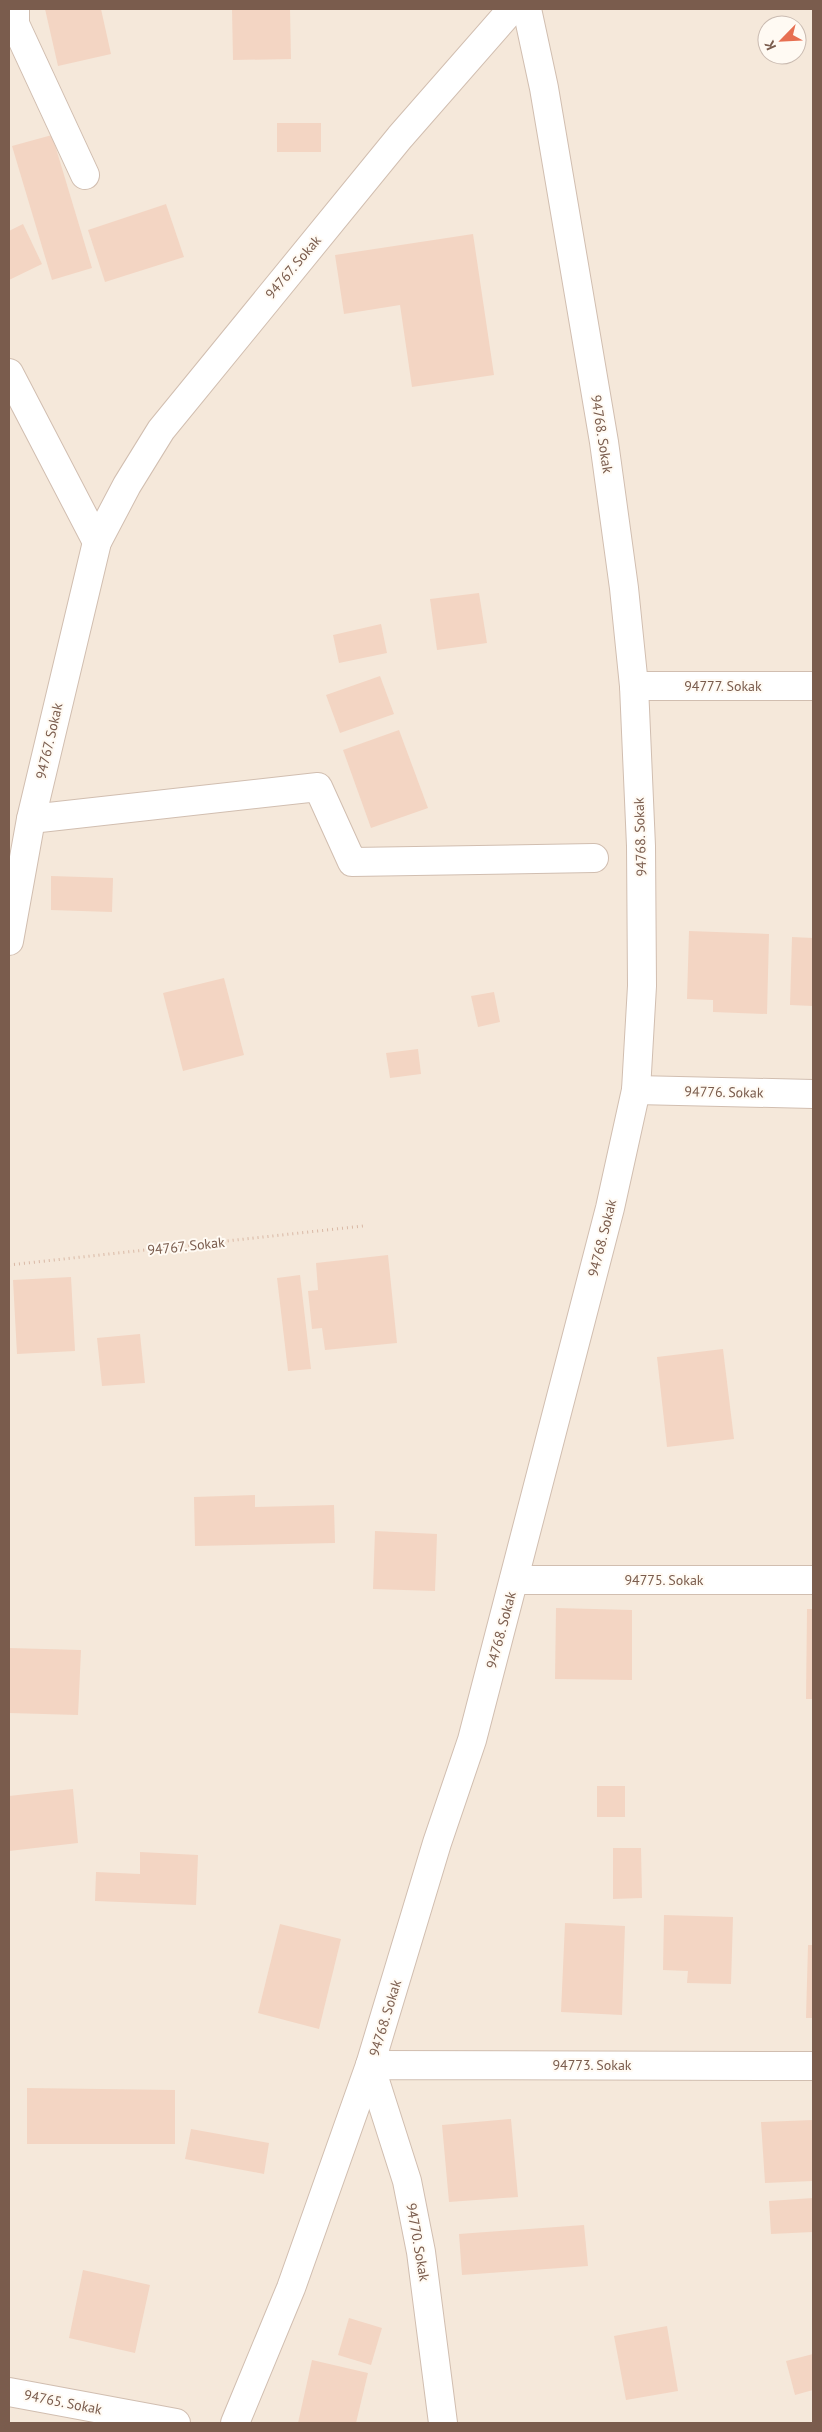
<svg xmlns="http://www.w3.org/2000/svg" width="822" height="2432" viewBox="0 0 822 2432" font-family="'PT Sans',sans-serif">
<style>
.residential{fill:#f5e8da;fill-rule:evenodd}
.building{fill:#f3d5c3}
.lines{fill:none;stroke-linecap:round;stroke-linejoin:round}
.minor-casing{stroke:#d1beb0;stroke-width:30}
.tertiary-casing{stroke:#d1beb0;stroke-width:30}
.path{stroke:#d9b8a5;stroke-width:3;stroke-dasharray:1 4;stroke-linecap:butt}
.minor{stroke:#fff;stroke-width:28}
.tertiary{stroke:#fff;stroke-width:28}
.labels{text-anchor:middle;dominant-baseline:central;stroke-width:4;stroke-linejoin:round;paint-order:stroke}
.street-label{font-size:14px;fill:#7a5c4d;stroke:#fffaf3}
</style>
<rect width="100%" height="100%" fill="#fdf6ec"/>
<path class="residential" d="M9 9H813V2423H9ZM767 25H797V55H767Z"/>
<g class="building">
<polygon points="45,9 101,9 111,54 58,66"/>
<polygon points="232,9 290,9 291,59 233,60"/>
<rect x="277" y="123" width="44" height="29"/>
<polygon points="52,135 92,268 52,280 12,146"/>
<polygon points="166,204 184,257 105,282 88,230"/>
<polygon points="23,224 42,264 9,280 9,231"/>
<polygon points="473,234 494,375 412,387 400,305 344,314 335,255"/>
<polygon points="479,593 487,643 437,650 430,599"/>
<polygon points="381,624 387,653 339,663 333,635"/>
<polygon points="380,676 394,714 340,733 326,695"/>
<polygon points="399,730 428,808 371,828 343,750"/>
<polygon points="51,876 113,878 112,912 51,910"/>
<polygon points="689,931 769,934 767,1014 713,1012 713,1000 687,999"/>
<polygon points="792,937 813,938 813,1006 790,1005"/>
<polygon points="224,978 244,1055 183,1071 163,993"/>
<polygon points="494,992 500,1022 478,1027 471,996"/>
<polygon points="418,1049 421,1074 390,1078 386,1053"/>
<polygon points="388,1255 397,1343 325,1350 322,1328 312,1329 308,1291 318,1290 316,1263"/>
<polygon points="300,1275 311,1369 288,1371 277,1278"/>
<polygon points="71,1277 75,1351 17,1354 13,1280"/>
<polygon points="140,1334 145,1383 102,1386 97,1338"/>
<polygon points="723,1349 734,1439 667,1447 657,1357"/>
<polygon points="255,1495 255,1507 334,1505 335,1543 195,1546 194,1497"/>
<polygon points="375,1531 437,1534 435,1591 373,1589"/>
<polygon points="556,1608 632,1610 632,1680 555,1679"/>
<polygon points="807,1609 813,1609 813,1699 806,1699"/>
<polygon points="9,1648 81,1650 78,1715 9,1713"/>
<rect x="597" y="1786" width="28" height="31"/>
<polygon points="73,1789 78,1843 9,1851 9,1796"/>
<polygon points="613,1848 641,1848 642,1898 613,1899"/>
<polygon points="140,1852 198,1855 196,1905 95,1901 96,1872 140,1874"/>
<polygon points="664,1915 733,1917 731,1984 687,1983 688,1971 663,1970"/>
<polygon points="565,1923 625,1926 622,2015 561,2012"/>
<polygon points="280,1924 341,1939 319,2029 258,2013"/>
<polygon points="808,1945 813,1945 813,2018 806,2018"/>
<polygon points="27,2088 175,2090 175,2144 27,2144"/>
<polygon points="511,2119 518,2197 449,2202 442,2125"/>
<polygon points="813,2120 813,2181 765,2183 761,2122"/>
<polygon points="191,2129 269,2143 264,2174 185,2159"/>
<polygon points="813,2198 813,2232 771,2234 769,2201"/>
<polygon points="584,2225 588,2266 462,2275 459,2234"/>
<polygon points="83,2270 150,2285 135,2353 69,2338"/>
<polygon points="349,2318 382,2328 371,2365 338,2355"/>
<polygon points="667,2326 678,2391 626,2400 614,2336"/>
<polygon points="813,2354 813,2390 795,2395 786,2361"/>
<polygon points="312,2360 368,2373 356,2423 298,2423"/>
</g>
<g class="lines">
<defs>
<g id="minor">
<polyline points="15,9 15,24 85,175"/>
<polyline points="9,373 97,542"/>
<polyline points="634,686 813,686"/>
<polyline points="31,819 318,787 352,862 594,858"/>
<polyline points="9,941 31,819 97,542 127,485 161,430 400,137 512,9"/>
<polyline points="636,1090 813,1094"/>
<polyline points="514,1580 813,1580"/>
<polyline points="9,2392 176,2423"/>
<polyline points="443,2423 421,2252 407,2181 370,2065 813,2066"/>
</g>
<polyline id="tertiary" points="235,2423 291,2288 370,2065 437,1843 472,1740 610,1208 636,1090 642,986 641,846 634,686 624,588 604,442 544,88 527,9"/>
</defs>
<use href="#minor" class="minor-casing"/>
<use href="#tertiary" class="tertiary-casing"/>
<polyline class="path" points="9,1265 363,1226"/>
<use href="#minor" class="minor"/>
<use href="#tertiary" class="tertiary"/>
</g>
<g class="labels">
<g class="street-label">
<text transform="translate(293 267) rotate(-50)">94767. Sokak</text>
<text transform="translate(602 434) rotate(81)">94768. Sokak</text>
<text x="723" y="686">94777. Sokak</text>
<text transform="translate(49 741) rotate(-77)">94767. Sokak</text>
<text transform="translate(640 837) rotate(-92)">94768. Sokak</text>
<text transform="translate(724 1092) rotate(1)">94776. Sokak</text>
<text transform="translate(602 1238) rotate(-76)">94768. Sokak</text>
<text transform="translate(186 1246) rotate(-6)">94767. Sokak</text>
<text x="664" y="1580">94775. Sokak</text>
<text transform="translate(501 1630) rotate(-75)">94768. Sokak</text>
<text transform="translate(385 2018) rotate(-73)">94768. Sokak</text>
<text x="592" y="2065">94773. Sokak</text>
<text transform="translate(418 2242) rotate(80)">94770. Sokak</text>
<text transform="translate(63 2402) rotate(11)">94765. Sokak</text>
</g>
</g>
<rect width="822" height="2432" fill="none" stroke="#7a5c4d" stroke-width="20"/>
<g transform="translate(782 40) rotate(246)"><circle r="24" fill="#fffaf3" stroke="#cabbb1"/>
<path d="M0-4L9 19L0 12L-9 19Z" fill="#e76f51"/>
<text y="-8" font-size="14" font-weight="bold" text-anchor="middle" fill="#7a5c4d">K</text>
</g>
</svg>
